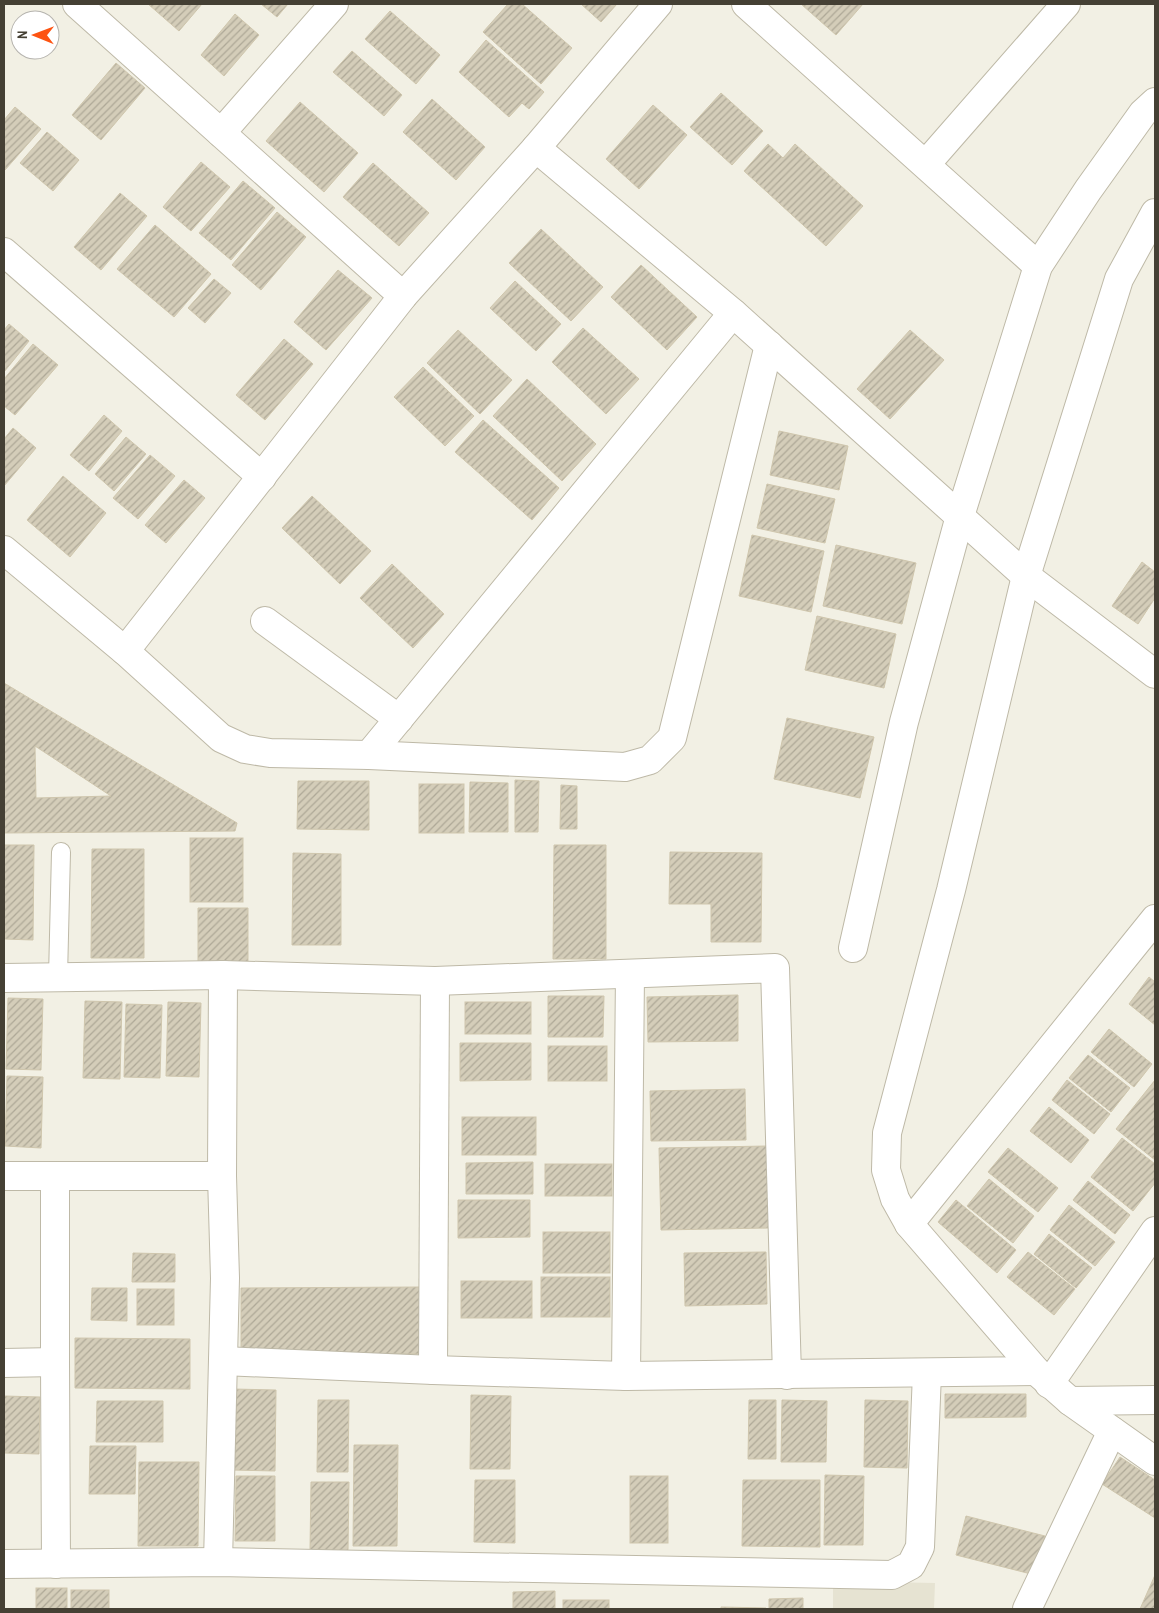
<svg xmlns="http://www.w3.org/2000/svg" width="1159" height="1613" viewBox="0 0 1159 1613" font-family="'Archivo Narrow',sans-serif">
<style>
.residential{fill:#e6e3d2}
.building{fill:url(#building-hatch);stroke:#cfc6ad;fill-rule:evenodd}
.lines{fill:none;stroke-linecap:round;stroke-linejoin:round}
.lane-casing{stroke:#beb9a7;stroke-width:20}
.street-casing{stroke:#beb9a7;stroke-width:30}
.lane{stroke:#fff;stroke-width:18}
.street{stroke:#fff;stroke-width:28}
</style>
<defs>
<pattern id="building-hatch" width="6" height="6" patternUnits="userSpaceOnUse" patternTransform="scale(1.25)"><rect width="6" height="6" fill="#d4cdb9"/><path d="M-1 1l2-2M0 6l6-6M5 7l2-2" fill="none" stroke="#aea897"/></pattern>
</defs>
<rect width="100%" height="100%" fill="#f2f0e4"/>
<polygon class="residential" points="833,1581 935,1583 934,1609 833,1609"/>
<g class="building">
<polygon points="148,4 202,4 179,31"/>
<polygon points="261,4 288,4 277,17"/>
<polygon points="508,4 522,4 572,48 541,84 483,32"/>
<polygon points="581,4 617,4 601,22"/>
<polygon points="801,4 863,4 836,35"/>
<polygon points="390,11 440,55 416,84 365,39"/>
<polygon points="235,14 259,35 224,76 201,55"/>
<polygon points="486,40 544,92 529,109 522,103 509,117 459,72"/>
<polygon points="352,51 402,95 384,116 333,72"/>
<polygon points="116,63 145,88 101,140 72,115"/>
<polygon points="721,93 763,131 732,165 690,127"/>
<polygon points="432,99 485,147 456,180 403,132"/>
<polygon points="300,102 358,153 324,192 266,141"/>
<polygon points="653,105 687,135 639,189 606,159"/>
<polygon points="15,107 41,129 5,170 4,120"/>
<polygon points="47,132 79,160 53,191 20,163"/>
<polygon points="768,144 783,158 795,144 863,206 826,246 744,171"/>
<polygon points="201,162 230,187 191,231 163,207"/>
<polygon points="373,163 429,213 399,246 343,197"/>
<polygon points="243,181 275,208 231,260 199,233"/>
<polygon points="120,193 147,216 101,270 74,247"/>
<polygon points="277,212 306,237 261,290 232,265"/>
<polygon points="155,225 211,274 174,317 117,269"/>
<polygon points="541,229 603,287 571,321 509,263"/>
<polygon points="641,265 697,317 667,350 611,297"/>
<polygon points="338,270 372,298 326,350 294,322"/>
<polygon points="214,279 231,293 205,323 188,308"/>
<polygon points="515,281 561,324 536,351 490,308"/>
<polygon points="9,324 29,341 4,372 4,330"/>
<polygon points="583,328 639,379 606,414 552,362"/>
<polygon points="458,330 512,380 480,414 427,363"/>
<polygon points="910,330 944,360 890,419 857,389"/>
<polygon points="284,339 313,364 265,420 236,395"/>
<polygon points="33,344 58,365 15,415 4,406 4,379"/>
<polygon points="423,367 474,416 445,446 394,397"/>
<polygon points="527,379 596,444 562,481 493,416"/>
<polygon points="104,415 122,431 89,471 70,455"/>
<polygon points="483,420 559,488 532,520 455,452"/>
<polygon points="13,428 36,448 4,486 4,439"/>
<polygon points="779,431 848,446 839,490 770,475"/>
<polygon points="126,437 146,454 114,491 95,474"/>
<polygon points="150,455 175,476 138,519 113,498"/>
<polygon points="63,476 106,513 70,557 27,520"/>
<polygon points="184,480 205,498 166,543 145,525"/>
<polygon points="767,484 835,499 825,543 757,528"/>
<polygon points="312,496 371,551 340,584 282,528"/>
<polygon points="752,535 824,551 811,612 739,596"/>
<polygon points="836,545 916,563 902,624 823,606"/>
<polygon points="1142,562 1155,572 1155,598 1138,624 1112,606"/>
<polygon points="392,564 444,614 413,648 360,598"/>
<polygon points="817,616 896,634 884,688 805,670"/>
<path d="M4 683 237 823 235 831 4 833ZM35 746 111 796 36 798Z"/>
<polygon points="787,718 874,737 860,798 774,779"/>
<polygon points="515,780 539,781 538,832 515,832"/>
<polygon points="298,781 369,781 369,830 297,829"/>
<polygon points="470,782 508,783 508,832 469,832"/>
<rect x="419" y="784" width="45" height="49"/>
<polygon points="561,785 577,786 577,829 560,829"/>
<rect x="190" y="838" width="53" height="64"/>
<polygon points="4,845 34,845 33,940 4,939"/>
<polygon points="554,845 606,845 606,959 553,959"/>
<polygon points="92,849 144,849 144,958 91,958"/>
<polygon points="670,852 762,853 761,942 711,942 711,904 669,904"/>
<polygon points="293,853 341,854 341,945 292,945"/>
<polygon points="198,908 248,908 248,968 198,967"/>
<polygon points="1149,977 1155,982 1155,1025 1129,1004"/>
<polygon points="738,995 738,1041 648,1042 647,997"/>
<polygon points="548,996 604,996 603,1037 548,1037"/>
<polygon points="8,998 43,999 41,1070 6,1069"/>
<polygon points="85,1001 122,1002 120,1079 83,1078"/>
<polygon points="168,1002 201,1003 199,1077 166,1076"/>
<rect x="465" y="1002" width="66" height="32"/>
<polygon points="126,1004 162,1005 160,1078 124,1077"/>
<polygon points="1109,1029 1152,1064 1134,1087 1091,1052"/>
<polygon points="460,1043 531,1043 531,1080 460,1081"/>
<rect x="548" y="1046" width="59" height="35"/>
<polygon points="1088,1055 1130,1088 1111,1112 1069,1078"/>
<polygon points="7,1076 43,1077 41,1148 5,1146"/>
<polygon points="1067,1080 1110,1114 1094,1134 1052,1100"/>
<polygon points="1155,1080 1155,1160 1116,1129"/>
<polygon points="745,1089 746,1140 651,1141 650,1091"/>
<polygon points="1049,1107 1089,1140 1071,1163 1030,1131"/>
<rect x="462" y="1117" width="74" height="38"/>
<polygon points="1122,1138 1155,1164 1155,1183 1133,1211 1091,1177"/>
<polygon points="767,1146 769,1228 661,1230 659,1148"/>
<polygon points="1008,1148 1058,1188 1038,1212 988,1172"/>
<polygon points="533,1162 533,1194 466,1194 466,1163"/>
<rect x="545" y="1164" width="67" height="32"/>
<polygon points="989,1179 1034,1216 1013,1243 967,1206"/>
<polygon points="1088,1181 1130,1215 1115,1234 1073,1200"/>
<polygon points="458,1200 530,1200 530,1237 458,1238"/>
<polygon points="956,1200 1016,1250 997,1273 938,1222"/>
<polygon points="1069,1205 1115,1242 1095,1266 1050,1230"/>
<rect x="543" y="1232" width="67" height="41"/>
<polygon points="1049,1234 1092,1268 1076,1288 1034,1254"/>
<polygon points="766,1252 767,1304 685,1306 684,1253"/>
<polygon points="1028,1252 1075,1289 1054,1315 1007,1277"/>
<polygon points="133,1253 175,1254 175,1282 132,1282"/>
<rect x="541" y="1277" width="69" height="40"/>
<rect x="461" y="1281" width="71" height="37"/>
<polygon points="420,1287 420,1354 241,1354 241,1288"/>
<polygon points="92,1288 127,1288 127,1321 91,1320"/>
<rect x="137" y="1289" width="37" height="36"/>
<polygon points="75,1338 190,1339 190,1389 75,1388"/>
<polygon points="233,1389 276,1390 275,1471 232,1470"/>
<polygon points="945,1394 1026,1394 1026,1417 945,1418"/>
<polygon points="471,1395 511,1396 510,1469 470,1469"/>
<polygon points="4,1396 40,1397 39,1454 4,1453"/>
<polygon points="318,1400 349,1400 348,1472 317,1472"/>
<polygon points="749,1400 776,1400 776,1459 748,1459"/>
<polygon points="782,1400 827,1401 826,1462 781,1462"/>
<polygon points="865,1400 908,1401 907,1468 864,1467"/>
<polygon points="97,1401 163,1401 163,1442 96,1442"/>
<polygon points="354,1445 398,1445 397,1546 353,1546"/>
<polygon points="90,1446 136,1446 135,1494 89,1494"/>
<polygon points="1120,1457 1155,1480 1155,1518 1102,1484"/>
<polygon points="139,1462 199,1462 198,1546 138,1546"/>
<polygon points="825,1475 864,1476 863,1545 824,1545"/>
<polygon points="236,1476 275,1476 275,1541 235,1541"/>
<rect x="630" y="1476" width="38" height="67"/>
<polygon points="475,1480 515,1480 515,1543 474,1542"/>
<polygon points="743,1480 820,1480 820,1547 742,1546"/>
<polygon points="311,1482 349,1482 348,1551 310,1550"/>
<polygon points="966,1516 1045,1536 1035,1575 956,1555"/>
<polygon points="1155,1575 1155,1609 1140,1609"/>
<rect x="36" y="1588" width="31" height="21"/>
<rect x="71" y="1590" width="38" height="19"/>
<polygon points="555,1591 555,1609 513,1609 513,1592"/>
<polygon points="803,1598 803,1609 769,1609 769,1599"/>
<rect x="563" y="1600" width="46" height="9"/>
<polygon points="721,1607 766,1608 766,1609 721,1609"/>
</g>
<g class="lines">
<defs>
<polyline id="lane" points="58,977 61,852"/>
<g id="street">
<polyline points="77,4 403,296"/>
<polyline points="746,4 1038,266"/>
<polyline points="221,133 334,4"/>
<polyline points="536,148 733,313 1026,576 1155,674"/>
<polyline points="926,164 1066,4"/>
<polyline points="1155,213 1119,279 1026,576 951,890 887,1133 886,1170 895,1199 909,1224 1036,1371 1070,1401 1155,1461"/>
<polyline points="4,252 262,477"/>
<polyline points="4,550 125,651 221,738 245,749 270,753 369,755 625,767 650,760 672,738 769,345"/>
<polyline points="265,621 399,719"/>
<polyline points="125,651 403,296 536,148 658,4"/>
<polyline points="369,755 733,313"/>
<polyline points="853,948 904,722 960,516 1038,266 1088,190 1143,113 1155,102"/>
<polyline points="4,978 223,975 435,981 775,968 787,1375"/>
<polyline points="4,1176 222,1176"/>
<polyline points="55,1176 55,1362 56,1564"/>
<polyline points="909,1224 1155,919"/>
<polyline points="223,1361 433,1370 626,1376 1036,1371"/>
<polyline points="4,1363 55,1362"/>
<polyline points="433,1370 435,981"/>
<polyline points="626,1376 630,974"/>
<polyline points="1049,1384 1155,1231"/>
<polyline points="1070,1401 1155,1400"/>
<polyline points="218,1562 225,1278 222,1176 223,975"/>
<polyline points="4,1564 218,1562 892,1575 911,1565 920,1547 927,1373"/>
<polyline points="1027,1609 1112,1431"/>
</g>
</defs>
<use href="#lane" class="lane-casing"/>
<use href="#street" class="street-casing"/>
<use href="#lane" class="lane"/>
<use href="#street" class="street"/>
</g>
<rect width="1159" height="1613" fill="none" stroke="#454034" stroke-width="10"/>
<g transform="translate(35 35) rotate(271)"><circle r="24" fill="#ffffff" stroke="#b5b3ae"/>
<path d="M0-4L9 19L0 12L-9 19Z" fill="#fd5311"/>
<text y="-8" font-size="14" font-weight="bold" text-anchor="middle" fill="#454034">N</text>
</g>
</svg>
